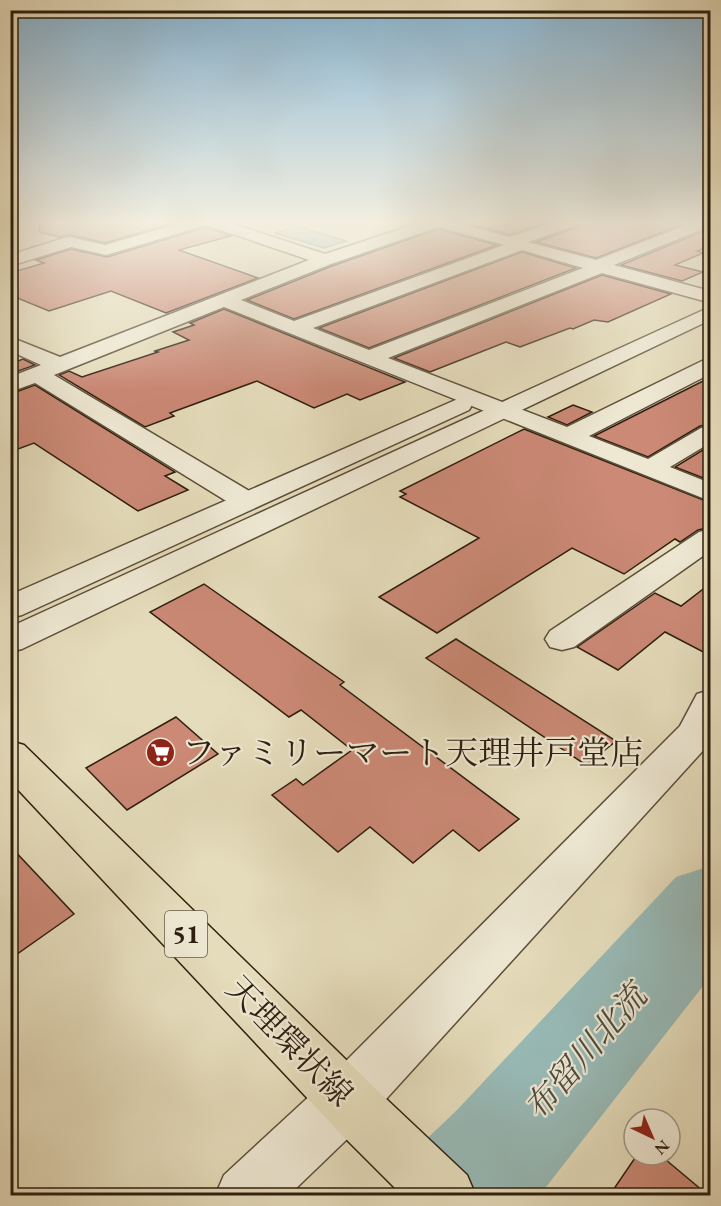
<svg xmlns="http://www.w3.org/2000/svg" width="721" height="1206" viewBox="0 0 721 1206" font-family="'EB Garamond','Noto Serif JP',serif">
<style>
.water{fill:#98bab7;stroke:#6e7c73;stroke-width:1.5}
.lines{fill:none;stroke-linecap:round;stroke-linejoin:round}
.river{fill:#98bab7;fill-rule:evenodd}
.building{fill:#cb8976;stroke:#2e1e0e;stroke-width:1.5}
.minor-casing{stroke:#5c4e39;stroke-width:3}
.tertiary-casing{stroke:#5c4e39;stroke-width:3}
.primary-casing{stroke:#2e1e0e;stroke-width:3}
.minor{fill:#eee8d3;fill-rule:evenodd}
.tertiary{fill:#eee8d3;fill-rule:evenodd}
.primary{fill:#e5dcbb;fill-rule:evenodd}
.labels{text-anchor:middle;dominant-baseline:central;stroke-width:4.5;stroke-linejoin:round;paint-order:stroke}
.shield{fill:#eee8d3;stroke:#685b49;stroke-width:1.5}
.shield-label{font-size:26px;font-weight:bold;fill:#2e1e0e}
.near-poi-label{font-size:33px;fill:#2e1e0e;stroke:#eee8d3;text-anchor:start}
.near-street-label{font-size:33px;fill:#2e1e0e;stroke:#eee8d3}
.near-water-label{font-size:33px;font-style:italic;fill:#4e4d41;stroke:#eee8d3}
</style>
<rect width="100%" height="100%" fill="#e5dcbb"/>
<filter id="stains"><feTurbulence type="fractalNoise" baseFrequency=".00333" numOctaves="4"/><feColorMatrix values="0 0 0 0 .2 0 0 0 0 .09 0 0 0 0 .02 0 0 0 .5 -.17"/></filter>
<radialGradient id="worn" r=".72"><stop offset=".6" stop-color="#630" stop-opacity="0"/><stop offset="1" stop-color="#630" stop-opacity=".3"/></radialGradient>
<polygon class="water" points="296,226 346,241 324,248 275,233"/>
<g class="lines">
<polygon class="river" points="710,866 710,977 539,1196 394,1196 412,1153 457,1110 676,877"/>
</g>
<g class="building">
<polygon points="40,221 181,221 105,243 70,235 59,237 39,232"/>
<polygon points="458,221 552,221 510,235"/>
<polygon points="583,221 691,221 596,258 536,242 580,226"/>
<polygon points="206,227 231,236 179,250 258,278 166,313 111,291 49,311 10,295 10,273 44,263 36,260 71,249 107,257"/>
<polygon points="711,228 711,246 697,251 703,253 675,265 703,272 682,281 621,265"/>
<polygon points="438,229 497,245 294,319 247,300 332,266"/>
<polygon points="522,252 576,268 369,348 319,328"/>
<polygon points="602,275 671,294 608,322 594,320 573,329 570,328 520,347 506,342 430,372 394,358"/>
<polygon points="224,309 405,382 360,400 347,394 314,408 257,381 170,413 174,416 145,427 59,375 69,371 82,377 158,352 155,351 189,340 173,332 194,325 190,323"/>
<polygon points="23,359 35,365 10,374 10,364"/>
<polygon points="711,377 711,424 700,426 648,457 594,436"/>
<polygon points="35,385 175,472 165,476 188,490 138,511 34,443 10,452 10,394"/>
<polygon points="573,405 592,412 567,425 548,417"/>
<polygon points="524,429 711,503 711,527 698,530 680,542 675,539 624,574 572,548 437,633 379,597 479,538 400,497 406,494 400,491"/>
<polygon points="711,445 711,481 675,467"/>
<polygon points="711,583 711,656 665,632 618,670 577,647 655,593 681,606"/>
<polygon points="204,584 344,682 340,685 519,819 479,851 453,830 413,863 370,827 338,852 272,795 296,779 303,785 352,750 301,710 289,717 150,612"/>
<polygon points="456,639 616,741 586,765 426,658"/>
<polygon points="176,717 218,754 127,810 86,768"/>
<polygon points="10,846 74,914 10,959"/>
<polygon points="637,1155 660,1155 709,1196 609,1196"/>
</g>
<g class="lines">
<defs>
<g id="minor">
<path d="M188 221H224L325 254 425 221H450L510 237 558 221H581L579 224 528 242 596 260 696 221H710V226L614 265 710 291V299L704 301 602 273 388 358 567 427 702 361 710 359V374L589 436 648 459 701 428 710 426V443L670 467 710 483V501L224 307 54 375 256 495 260 501 256 507 246 510 236 507 35 383 10 392V377L41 365 10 351V337L60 357 309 260 206 225 106 255 71 247 10 266V255L64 238 70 237 105 245ZM438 227 504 245 294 321 241 300 331 264ZM522 250 583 268 369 350 313 328Z"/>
<polygon points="710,529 710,551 574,647 562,650 550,647 545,639 550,631 699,532"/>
<polygon points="710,690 709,744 367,1120 288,1196 215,1196 224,1175 327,1080 680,726 697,694"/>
</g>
<g id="tertiary">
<polygon points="710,307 710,320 22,649 10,652 10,627"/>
<polygon points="460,398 469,400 472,405 469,410 22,615 10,618 10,595"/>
</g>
<polygon id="primary" points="10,741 24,745 381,1094 467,1175 476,1196 403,1196 341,1134 10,781"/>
</defs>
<use href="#minor" class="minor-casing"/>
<use href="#tertiary" class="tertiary-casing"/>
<use href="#primary" class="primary-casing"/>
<use href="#minor" class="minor"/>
<use href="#tertiary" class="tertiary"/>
<use href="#primary" class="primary"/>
</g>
<linearGradient id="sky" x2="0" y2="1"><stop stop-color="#88b6d4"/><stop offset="0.57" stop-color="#f3efe0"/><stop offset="1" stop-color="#f3efe0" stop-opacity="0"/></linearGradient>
<rect width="721" height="390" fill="url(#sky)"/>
<defs>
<symbol id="supermarket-disc" viewBox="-11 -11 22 22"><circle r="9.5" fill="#8f2418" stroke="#eee8d3"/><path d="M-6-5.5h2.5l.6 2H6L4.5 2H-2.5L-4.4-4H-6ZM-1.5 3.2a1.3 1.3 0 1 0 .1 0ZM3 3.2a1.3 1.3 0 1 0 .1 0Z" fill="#fff"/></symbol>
</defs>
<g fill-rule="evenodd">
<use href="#supermarket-disc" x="144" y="736" width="33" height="33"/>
</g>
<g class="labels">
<rect class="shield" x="165" y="911" width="42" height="46" rx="4.5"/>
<g class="shield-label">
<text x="186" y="934">51</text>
</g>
<g class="near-poi-label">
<text x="182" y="752">ファミリーマート天理井戸堂店</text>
</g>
<g class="near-street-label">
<text transform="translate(290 1041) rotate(46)">天理環状線</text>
</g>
<g class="near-water-label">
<text transform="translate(585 1052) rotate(-49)">布留川北流</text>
</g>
</g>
<rect width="721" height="1206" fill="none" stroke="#e5dcbb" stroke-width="36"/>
<rect x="12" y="12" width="697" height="1182" fill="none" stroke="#2e1e0e" stroke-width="3"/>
<rect x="18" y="18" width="685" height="1170" fill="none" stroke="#2e1e0e" stroke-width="1.5"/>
<g transform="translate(652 1137) rotate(136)"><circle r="28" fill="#eee8d3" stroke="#a19784" stroke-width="1.5"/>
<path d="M0-4.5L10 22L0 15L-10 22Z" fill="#8f2418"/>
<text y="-9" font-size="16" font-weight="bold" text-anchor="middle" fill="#2e1e0e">N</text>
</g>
<rect width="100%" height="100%" filter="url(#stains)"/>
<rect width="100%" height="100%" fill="url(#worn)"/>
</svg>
